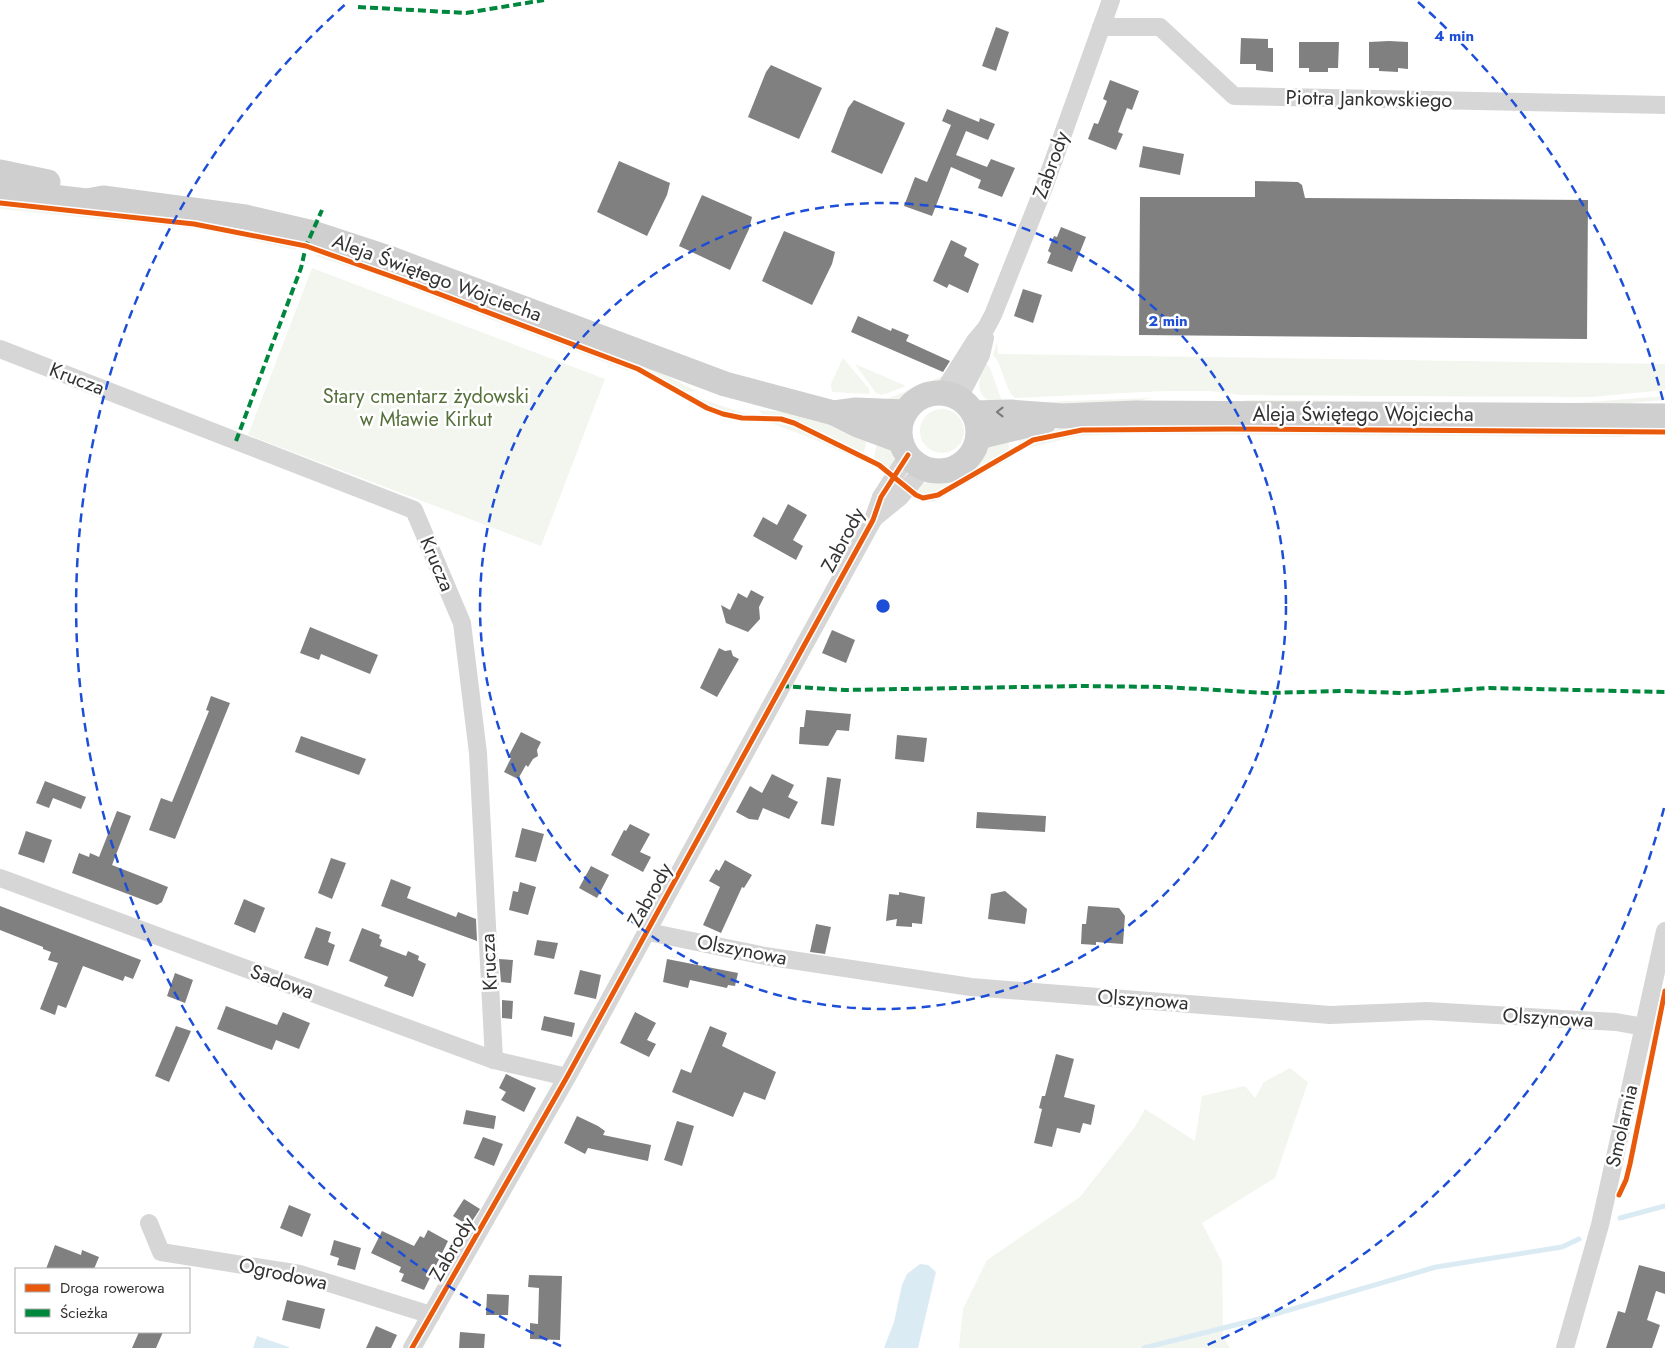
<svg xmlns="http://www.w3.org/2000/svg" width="1665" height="1348" viewBox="0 0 1665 1348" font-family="Jost,sans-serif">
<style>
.green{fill:#f2f6ee}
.water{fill:#dbebf4}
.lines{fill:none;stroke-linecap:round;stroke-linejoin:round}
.stream{stroke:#dbebf4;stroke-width:5}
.building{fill:#808080}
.street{stroke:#d6d6d6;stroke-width:18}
.secondary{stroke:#cfcfcf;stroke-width:25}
.quiet{stroke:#00873e;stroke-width:4;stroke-dasharray:8 4;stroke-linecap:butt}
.cycleway-casing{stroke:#fff;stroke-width:8}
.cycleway{stroke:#e8590c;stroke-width:5}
.oneway{stroke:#797979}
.ring{fill:none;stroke:#1d4ed8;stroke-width:2.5;stroke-dasharray:9 6}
.labels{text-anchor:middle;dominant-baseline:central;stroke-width:5;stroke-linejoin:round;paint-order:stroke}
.street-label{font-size:20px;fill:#323232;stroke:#fff}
.park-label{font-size:20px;fill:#56713b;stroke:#fff}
.centre{fill:#1d4ed8;stroke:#fff;stroke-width:2.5}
.ring-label{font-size:15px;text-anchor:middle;font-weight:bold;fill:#1d4ed8;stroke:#fff;stroke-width:5;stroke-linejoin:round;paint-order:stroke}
</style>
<rect width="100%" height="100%" fill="#fff"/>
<g class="green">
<polygon points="0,206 175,224 295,247 296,250 199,229 0,209"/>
<polygon points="329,249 630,359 631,364 400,276 323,250"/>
<polygon points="317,254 385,277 629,369 628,371 366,272 315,256"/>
<polygon points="312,268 605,379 541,546 248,435"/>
<path d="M997 343 998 354 1665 364V390L1591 397 1240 395 1211 391H1166L1016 398C1006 395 1003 364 993 355Z"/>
<polygon points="843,358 869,389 870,394 832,392 831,384"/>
<path d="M985 362 990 368 1004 407C976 399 975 387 985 362Z"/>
<polygon points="855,364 906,386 882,395 876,393"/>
<polygon points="648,366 696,391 686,392 644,369"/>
<polygon points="948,374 940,384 920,391 902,403 885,400"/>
<polygon points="1665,396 1665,400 1606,405 1274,404 1242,400 1577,403"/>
<path d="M695 397 756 417C734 417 714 408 695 397Z"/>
<polygon points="1151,398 1132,403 1014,405 1016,403"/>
<circle cx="942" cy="431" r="22"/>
<path d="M758 410 784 412 868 433 864 453C832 438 800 417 764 416Z"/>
<polygon points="768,422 795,427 863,459 861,461 814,439"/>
<polygon points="1150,422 1623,427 1625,429 1145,426"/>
<polygon points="1078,424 1078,428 1035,437 1020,444 1018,437"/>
<path d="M1125 432 1127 434 1077 436 1020 450C1051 432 1090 432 1125 432Z"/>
<polygon points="1144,432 1626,435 1624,437 1145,434"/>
<path d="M878 437C891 447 898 453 891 470L874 458Z"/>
<path d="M1008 439 1009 450 936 492 925 495 915 490C933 473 942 482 961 473 973 467 978 457 986 448 992 443 1001 442 1008 439Z"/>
<polygon points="1010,456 1008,460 934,502 920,502 909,496 911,494 922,500 936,499"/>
<polygon points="1290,1068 1308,1082 1275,1178 1202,1223 1222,1262 1223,1336 1230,1348 959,1348 963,1309 987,1260 1080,1197 1135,1127 1145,1109 1195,1141 1202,1096 1245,1086 1255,1098 1264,1082"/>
</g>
<g class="water">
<polygon points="920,1264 928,1265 936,1272 918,1348 884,1348 894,1322 902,1285 907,1274"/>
<polygon points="257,1336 289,1347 289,1348 253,1348"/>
</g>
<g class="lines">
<g class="stream">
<polyline points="1620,1218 1665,1206"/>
<polyline points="1144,1348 1255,1320 1436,1267 1562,1247 1579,1239"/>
</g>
</g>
<g class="building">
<polygon points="996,27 1009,32 996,71 982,66"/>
<polygon points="1241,38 1268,39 1268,48 1273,48 1273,72 1256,70 1256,64 1240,64"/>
<polygon points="1389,41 1408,42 1408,69 1398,68 1398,72 1379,71 1379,68 1369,68 1369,42"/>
<polygon points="1299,42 1339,42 1338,68 1328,68 1328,72 1309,72 1309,68 1299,68"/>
<polygon points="771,65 822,88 799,139 748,117 766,72"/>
<polygon points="1110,80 1139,91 1132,110 1127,108 1118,132 1123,134 1116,150 1088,139 1094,123 1098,124 1107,101 1103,99"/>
<polygon points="854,100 905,123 882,174 831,152 848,108"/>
<polygon points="947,109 979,122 980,118 995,124 988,140 966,131 956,155 987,167 991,159 1015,168 1002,197 978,188 981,180 951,167 932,216 904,206 915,177 927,182 951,125 942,121"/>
<polygon points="1143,146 1184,154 1180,175 1139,167"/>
<polygon points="619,161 670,183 667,195 647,236 597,212"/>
<polygon points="1255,181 1298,182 1302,185 1305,198 1588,200 1587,339 1139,335 1140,197 1255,197"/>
<polygon points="702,195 752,217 749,229 730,270 679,246"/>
<polygon points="1061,227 1086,237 1072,272 1047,263 1051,253 1048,251 1051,243 1054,236 1057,237"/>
<polygon points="784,231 835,252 832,264 812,305 762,281"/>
<polygon points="951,240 967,248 964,256 979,264 968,293 949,284 947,288 933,281"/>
<polygon points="1023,289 1042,295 1033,323 1014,316"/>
<polygon points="858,316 891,331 892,328 909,335 906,341 950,361 943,372 851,332"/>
<polygon points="788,504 807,515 793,540 803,546 796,560 753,536 763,517 777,525"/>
<polygon points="751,590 764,597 759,607 760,619 748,632 726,623 721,605 730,610 738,593 747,598"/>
<polygon points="310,627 378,655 370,674 321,654 319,660 300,653"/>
<polygon points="832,630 855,640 846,663 822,653"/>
<polygon points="719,648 725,651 731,650 733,656 739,659 717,697 700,688"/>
<polygon points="211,696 230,703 175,839 149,830 161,798 172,802 209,711 206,710"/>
<polygon points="806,710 851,714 849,731 837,730 828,746 799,744 800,727 804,727"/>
<polygon points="521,732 541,742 537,750 538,756 533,759 528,767 526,765 518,779 504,772 511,758 508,757"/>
<polygon points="897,735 927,738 924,762 895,759"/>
<polygon points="301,736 366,759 359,775 295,752"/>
<polygon points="772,774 794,785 788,797 798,802 789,819 763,808 758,820 749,819 736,812 750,786 762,793"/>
<polygon points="827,777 841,779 834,826 821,824"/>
<polygon points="45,781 86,797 81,809 53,798 49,808 36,803"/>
<polygon points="117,811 131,816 112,865 168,887 162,902 157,905 72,873 79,853 89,857 90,853 99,857"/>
<polygon points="977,812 1046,816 1045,832 976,828"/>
<polygon points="630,824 650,834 640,852 651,857 643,872 611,855 624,830 626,831"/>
<polygon points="522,828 544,834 536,862 515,857"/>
<polygon points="26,831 52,840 44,863 18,854"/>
<polygon points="331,858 346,863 332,899 318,893"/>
<polygon points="725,860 752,875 744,888 742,887 721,933 703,925 720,887 709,881 716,869 719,871"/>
<polygon points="591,866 609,875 597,898 579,888"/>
<polygon points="391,879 411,887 407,898 456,917 458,912 476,919 477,941 381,906"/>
<polygon points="520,882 536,887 528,915 509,910 513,891 518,892"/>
<polygon points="1005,891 1027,909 1025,924 988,919 991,894"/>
<polygon points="899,892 925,897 922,924 912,923 912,927 896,926 897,919 886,921 889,894 899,895"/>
<polygon points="244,899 265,908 255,933 234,924"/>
<polygon points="0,906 141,960 133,979 125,976 123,981 83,966 66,1008 58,1005 55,1015 40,1009 58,963 48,960 51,952 43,949 43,947 0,930"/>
<polygon points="1088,906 1119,908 1125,916 1123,944 1096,942 1096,945 1081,944 1082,924 1086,924"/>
<polygon points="816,924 831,927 825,954 810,952"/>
<polygon points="316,927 331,932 328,942 335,945 328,966 304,958"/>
<polygon points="362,928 380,935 379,938 382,940 380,946 406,956 408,951 419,956 418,960 426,964 413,997 384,986 388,977 349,961"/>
<polygon points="537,940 558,943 554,959 534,955"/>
<polygon points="499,959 513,960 511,983 501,982"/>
<polygon points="667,959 738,973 735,986 728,985 727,988 690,980 688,988 663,982"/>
<polygon points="580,970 601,975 596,999 574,994"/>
<polygon points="175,973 193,980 185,1003 167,996"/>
<polygon points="502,1000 513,1001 512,1019 502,1018"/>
<polygon points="226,1006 277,1025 283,1012 310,1023 299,1049 276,1040 272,1050 217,1029"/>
<polygon points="635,1012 656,1023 647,1040 656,1044 649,1057 620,1043"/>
<polygon points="544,1016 575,1023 572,1037 541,1030"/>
<polygon points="176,1026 191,1031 169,1082 155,1076"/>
<polygon points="710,1026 727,1033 722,1046 776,1072 765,1100 744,1092 733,1117 672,1092 681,1069 691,1073"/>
<polygon points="1056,1054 1074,1059 1064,1097 1095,1105 1091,1125 1083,1123 1080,1133 1057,1128 1052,1147 1034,1143 1042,1109 1039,1108 1042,1096 1045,1096"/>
<polygon points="506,1074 536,1088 524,1112 501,1100 506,1092 499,1088"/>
<polygon points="466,1110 496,1116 494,1129 463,1124"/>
<polygon points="577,1116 598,1126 605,1131 603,1135 651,1145 648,1161 588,1148 585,1154 564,1143"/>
<polygon points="677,1121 694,1126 682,1166 664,1160"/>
<polygon points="483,1137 503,1144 494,1166 474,1158"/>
<polygon points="464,1199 480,1209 469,1226 453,1216"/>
<polygon points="289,1205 311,1214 302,1237 280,1228"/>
<polygon points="428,1230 448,1241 424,1290 401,1281 404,1274 399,1272 401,1267 371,1253 382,1231 414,1246 420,1236 424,1238"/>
<polygon points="334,1240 361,1248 355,1270 337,1265 339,1258 330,1255"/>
<polygon points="55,1245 81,1255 82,1250 99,1257 94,1269 46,1269"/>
<polygon points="1639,1265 1665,1272 1665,1294 1656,1291 1647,1320 1660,1325 1652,1348 1606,1348 1618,1311 1625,1313"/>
<polygon points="529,1275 562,1276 560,1340 530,1339 530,1323 538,1324 539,1288 528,1287"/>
<polygon points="487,1294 509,1295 508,1315 486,1315"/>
<polygon points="287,1300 325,1309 320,1329 282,1320"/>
<polygon points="376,1326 397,1335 391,1348 366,1348"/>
<polygon points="139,1332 163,1332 156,1348 132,1348"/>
<polygon points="460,1332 485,1334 484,1348 459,1348"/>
</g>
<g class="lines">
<g class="street">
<polyline points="1101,27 1160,27 1234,96 1665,105"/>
<polyline points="0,349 414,510 462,623 478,753 494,1060"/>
<polyline points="943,392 975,341 986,328 993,315 1044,187 1111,0"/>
<polyline points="961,399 962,392 981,355 985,338"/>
<polyline points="873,519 900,497 924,468"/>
<polyline points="0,878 494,1060 567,1077"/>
<polyline points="648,930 653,933 765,956 971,987 1330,1015 1427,1011 1616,1022 1644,1027"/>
<polyline points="149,1223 161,1252 300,1274 431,1315"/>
<polyline points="412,1348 567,1077 873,520 881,497 908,455"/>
<polyline points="1565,1348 1600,1225 1665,931"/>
</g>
<g class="secondary">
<polyline points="0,172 48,182"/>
<polyline points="0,191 87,201 103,198 245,217 313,233 386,257 725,384 834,413 858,425 901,441"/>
<circle cx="939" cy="432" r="39"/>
<polyline points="834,413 856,410 905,412"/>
<polyline points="974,413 1010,412 1062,416 1136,413 1665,416"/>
<polyline points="978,437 1045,421"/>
</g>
<g class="quiet">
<polyline points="358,7 466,13 544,0"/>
<polyline points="236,441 301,268 306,246 322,210"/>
<polyline points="781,686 845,690 1081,686 1165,687 1267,693 1341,691 1404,693 1490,688 1665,692"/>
</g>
<defs>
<g id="cycleway">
<polyline points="0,203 194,224 306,246 410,283 638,369 707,408 723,414 742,418 781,419 794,423 879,465 916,495 923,498 938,495 1033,440 1082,430 1228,429 1665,432"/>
<polyline points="1619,1195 1626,1180 1630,1164 1665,991"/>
<polyline points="412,1348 567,1077 873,520 881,497 908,455"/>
</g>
</defs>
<use href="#cycleway" class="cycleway-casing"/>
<use href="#cycleway" class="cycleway"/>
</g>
<defs><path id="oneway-chevron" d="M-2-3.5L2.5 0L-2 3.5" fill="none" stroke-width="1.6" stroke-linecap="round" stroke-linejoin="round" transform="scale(1.25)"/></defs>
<use class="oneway" href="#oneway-chevron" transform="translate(1000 412) rotate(-180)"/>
<g class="ring">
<circle cx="883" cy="606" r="403"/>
<path d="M1664 808A807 807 0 0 1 1205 1346M561 1346A807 807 0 0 1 348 2M1418 2A807 807 0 0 1 1664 404"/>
</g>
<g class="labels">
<g class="street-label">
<text transform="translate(1369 99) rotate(1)">Piotra Jankowskiego</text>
<text transform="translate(1051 165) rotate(-70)">Zabrody</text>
<text transform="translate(437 278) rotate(20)">Aleja Świętego Wojciecha</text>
<text transform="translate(77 379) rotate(21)">Krucza</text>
<text x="1363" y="414">Aleja Świętego Wojciecha</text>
<text transform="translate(843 540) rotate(-62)">Zabrody</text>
<text transform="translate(437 564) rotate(67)">Krucza</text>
<text transform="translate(650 895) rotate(-61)">Zabrody</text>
<text transform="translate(742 950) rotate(11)">Olszynowa</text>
<text transform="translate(489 962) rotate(-93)">Krucza</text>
<text transform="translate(282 982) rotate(20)">Sadowa</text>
<text transform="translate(1143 1000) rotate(4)">Olszynowa</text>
<text transform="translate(1548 1018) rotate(3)">Olszynowa</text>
<text transform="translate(1622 1126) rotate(-77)">Smolarnia</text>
<text transform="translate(452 1249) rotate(-60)">Zabrody</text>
<text transform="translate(283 1274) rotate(12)">Ogrodowa</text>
</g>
<g class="park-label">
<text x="426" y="396">Stary cmentarz żydowski<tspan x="426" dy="23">w Mławie Kirkut</tspan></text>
</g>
</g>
<circle cx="883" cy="606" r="8" class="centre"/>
<g class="ring-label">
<text x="1454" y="41">4 min</text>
<text x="1168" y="326">2 min</text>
</g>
<rect x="15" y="1268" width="175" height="65" fill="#ffffff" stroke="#adadad"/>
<rect x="25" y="1284" width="25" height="8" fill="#e8590c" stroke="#adadad"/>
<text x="60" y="1293" font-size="15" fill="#323232">Droga rowerowa</text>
<rect x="25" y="1309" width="25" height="8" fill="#00873e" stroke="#adadad"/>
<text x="60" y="1318" font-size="15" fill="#323232">Ścieżka</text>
</svg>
